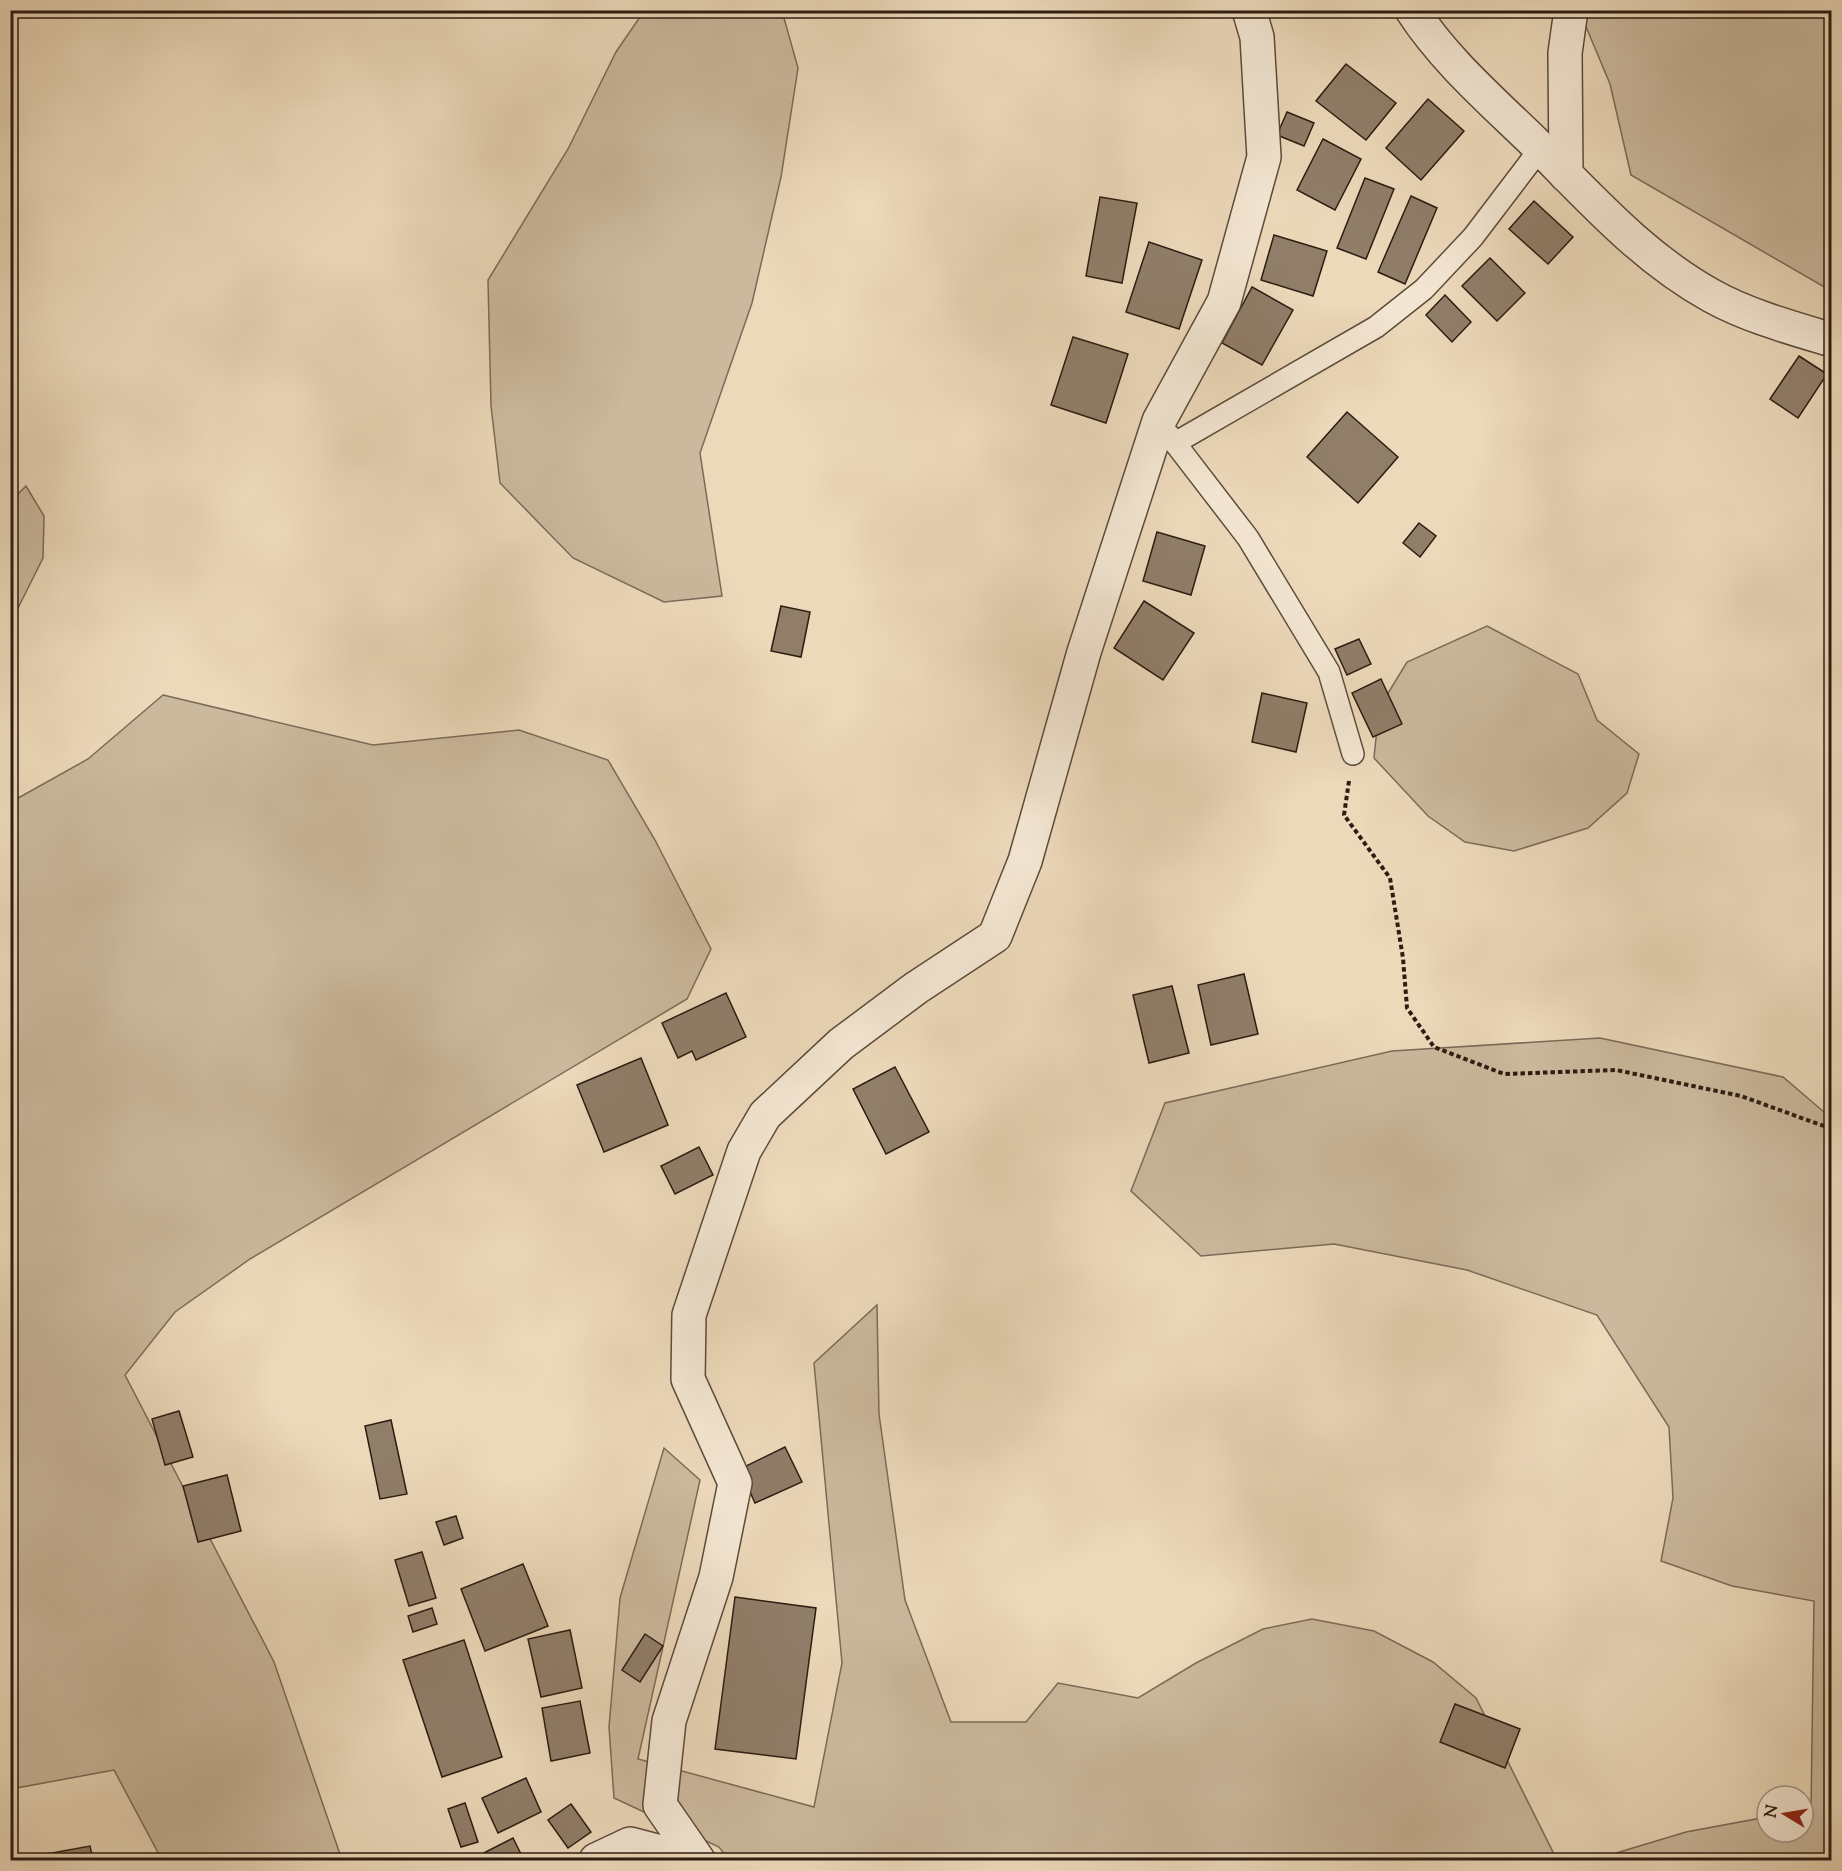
<svg xmlns="http://www.w3.org/2000/svg" width="1842" height="1871" viewBox="0 0 1842 1871" font-family="'Sorts Mill Goudy',serif">
<style>
.green{fill:#cbb99d;stroke:#7c6a58;stroke-width:1.5}
.building{fill:#907e69;stroke:#2c1c12;stroke-width:1.5}
.lines{fill:none;stroke-linecap:round;stroke-linejoin:round}
.service-casing{stroke:#5c4b3c;stroke-width:24}
.minor-casing{stroke:#5c4b3c;stroke-width:36}
.tertiary-casing{stroke:#5c4b3c;stroke-width:36}
.path{stroke:#2c1c12;stroke-width:4;stroke-dasharray:4.5 3;stroke-linecap:butt}
.service{stroke:#f3e6d2;stroke-width:21}
.minor{stroke:#f3e6d2;stroke-width:33}
.tertiary{stroke:#f3e6d2;stroke-width:33}
</style>
<rect width="100%" height="100%" fill="#ecd9ba"/>
<filter id="stains"><feTurbulence type="fractalNoise" baseFrequency=".00333" numOctaves="4"/><feColorMatrix values="0 0 0 0 .2 0 0 0 0 .09 0 0 0 0 .02 0 0 0 .5 -.17"/></filter>
<radialGradient id="worn" r=".72"><stop offset=".6" stop-color="#630" stop-opacity="0"/><stop offset="1" stop-color="#630" stop-opacity=".3"/></radialGradient>
<g class="green">
<polygon points="1588,10 1831,11 1831,43 1826,46 1832,78 1831,287 1826,288 1631,175 1610,84 1584,22"/>
<polygon points="644,11 782,11 798,68 781,177 752,303 700,453 722,596 664,602 573,558 500,483 491,406 488,280 568,149 616,52"/>
<polygon points="26,486 44,516 43,558 11,622 11,501"/>
<polygon points="1487,626 1578,674 1597,720 1639,754 1627,793 1588,828 1514,851 1465,842 1428,816 1374,758 1379,708 1407,662"/>
<polygon points="163,695 373,745 519,730 608,760 655,840 711,949 687,999 250,1259 175,1312 125,1375 274,1662 342,1860 162,1860 114,1770 11,1789 11,802 88,759"/>
<polygon points="1600,1038 1783,1077 1831,1118 1832,1852 1824,1860 1593,1860 1686,1832 1767,1817 1767,1832 1803,1832 1803,1811 1811,1809 1814,1601 1732,1586 1661,1561 1673,1498 1669,1427 1597,1315 1467,1270 1334,1244 1201,1256 1131,1191 1165,1103 1392,1051"/>
<polygon points="877,1305 879,1414 905,1600 951,1722 1026,1722 1058,1683 1138,1698 1196,1663 1263,1629 1312,1619 1374,1631 1433,1662 1476,1698 1557,1860 729,1860 719,1847 614,1798 609,1727 620,1598 664,1448 700,1480 638,1759 814,1807 842,1663 814,1363"/>
</g>
<g class="building">
<polygon points="1346,64 1396,103 1366,140 1316,101"/>
<polygon points="1428,99 1464,131 1421,180 1386,148"/>
<polygon points="1287,112 1314,123 1304,146 1277,135"/>
<polygon points="1323,139 1361,159 1335,210 1297,190"/>
<polygon points="1365,178 1394,189 1366,259 1337,248"/>
<polygon points="1411,196 1437,208 1405,284 1378,272"/>
<polygon points="1100,197 1137,203 1122,283 1086,276"/>
<polygon points="1534,201 1573,237 1548,264 1509,229"/>
<polygon points="1274,235 1327,251 1313,296 1261,280"/>
<polygon points="1149,242 1202,260 1179,329 1126,312"/>
<polygon points="1490,258 1525,293 1497,321 1462,286"/>
<polygon points="1252,287 1293,310 1262,365 1222,343"/>
<polygon points="1445,295 1471,322 1452,342 1426,315"/>
<polygon points="1073,337 1128,354 1106,423 1051,405"/>
<polygon points="1799,356 1827,374 1798,418 1770,399"/>
<polygon points="1347,412 1398,457 1358,503 1307,457"/>
<polygon points="1419,523 1436,536 1420,557 1403,543"/>
<polygon points="1157,532 1205,546 1191,595 1143,581"/>
<polygon points="1144,601 1194,633 1163,680 1114,648"/>
<polygon points="781,606 810,612 801,657 771,651"/>
<polygon points="1359,639 1371,664 1347,675 1335,649"/>
<polygon points="1381,679 1402,724 1373,737 1352,693"/>
<polygon points="1262,693 1307,703 1296,752 1252,742"/>
<polygon points="1244,974 1258,1034 1211,1045 1198,985"/>
<polygon points="1172,986 1189,1053 1149,1063 1133,995"/>
<polygon points="726,993 746,1037 696,1060 692,1051 678,1058 662,1023"/>
<polygon points="641,1058 668,1125 604,1152 577,1085"/>
<polygon points="895,1067 929,1132 886,1154 853,1089"/>
<polygon points="699,1147 713,1175 675,1194 661,1166"/>
<polygon points="179,1411 193,1457 165,1465 152,1419"/>
<polygon points="391,1420 407,1494 380,1499 365,1426"/>
<polygon points="785,1447 802,1482 755,1503 740,1469"/>
<polygon points="227,1475 241,1531 198,1542 183,1486"/>
<polygon points="456,1516 463,1538 444,1545 436,1522"/>
<polygon points="422,1552 436,1598 409,1606 395,1560"/>
<polygon points="523,1564 548,1626 485,1651 461,1589"/>
<polygon points="735,1597 816,1608 796,1759 715,1749"/>
<polygon points="432,1608 437,1624 413,1632 408,1616"/>
<polygon points="570,1630 582,1688 541,1697 528,1639"/>
<polygon points="645,1634 663,1646 640,1682 622,1670"/>
<polygon points="464,1640 502,1757 442,1777 403,1660"/>
<polygon points="580,1701 590,1753 551,1761 542,1708"/>
<polygon points="1455,1704 1520,1729 1505,1768 1440,1742"/>
<polygon points="526,1778 541,1812 498,1833 482,1798"/>
<polygon points="465,1803 478,1842 461,1847 448,1809"/>
<polygon points="571,1804 591,1832 568,1848 548,1820"/>
<polygon points="513,1838 524,1860 470,1860"/>
<polygon points="90,1846 93,1860 36,1860 35,1856"/>
<polygon points="427,1854 430,1860 413,1860"/>
</g>
<g class="lines">
<defs>
<g id="service">
<polyline points="1168,434 1248,538 1329,672 1353,754"/>
<polyline points="1175,443 1376,327 1424,289 1473,237 1540,149"/>
</g>
<g id="minor">
<polyline points="1566,175 1565,53 1571,10"/>
<polyline points="596,1860 630,1844 691,1860"/>
<polyline points="698,1860 660,1805 669,1721 716,1577 735,1483 688,1379 689,1315 744,1151 765,1115 841,1044 916,988 995,936 1025,861 1084,652 1159,421 1224,302 1264,157 1257,37 1249,10"/>
</g>
<path id="tertiary" d="M1412 10C1445 61 1493 102 1536 144 1591 199 1643 258 1712 296 1748 316 1792 328 1832 340"/>
</defs>
<use href="#service" class="service-casing"/>
<use href="#minor" class="minor-casing"/>
<use href="#tertiary" class="tertiary-casing"/>
<polyline class="path" points="1349,781 1344,815 1390,878 1403,958 1407,1008 1434,1047 1504,1074 1616,1070 1741,1096 1832,1129"/>
<use href="#service" class="service"/>
<use href="#minor" class="minor"/>
<use href="#tertiary" class="tertiary"/>
</g>
<rect width="1842" height="1871" fill="none" stroke="#ecd9ba" stroke-width="36"/>
<rect x="12" y="12" width="1818" height="1847" fill="none" stroke="#2c1c12" stroke-width="3"/>
<rect x="18" y="18" width="1806" height="1835" fill="none" stroke="#2c1c12" stroke-width="1.5"/>
<g transform="translate(1785 1814) rotate(281)"><circle r="28" fill="#f3e6d2" stroke="#a39585" stroke-width="1.5"/>
<path d="M0-4.5L10 22L0 15L-10 22Z" fill="#8f2418"/>
<text y="-9" font-size="16" font-weight="bold" text-anchor="middle" fill="#2c1c12">N</text>
</g>
<rect width="100%" height="100%" filter="url(#stains)"/>
<rect width="100%" height="100%" fill="url(#worn)"/>
</svg>
